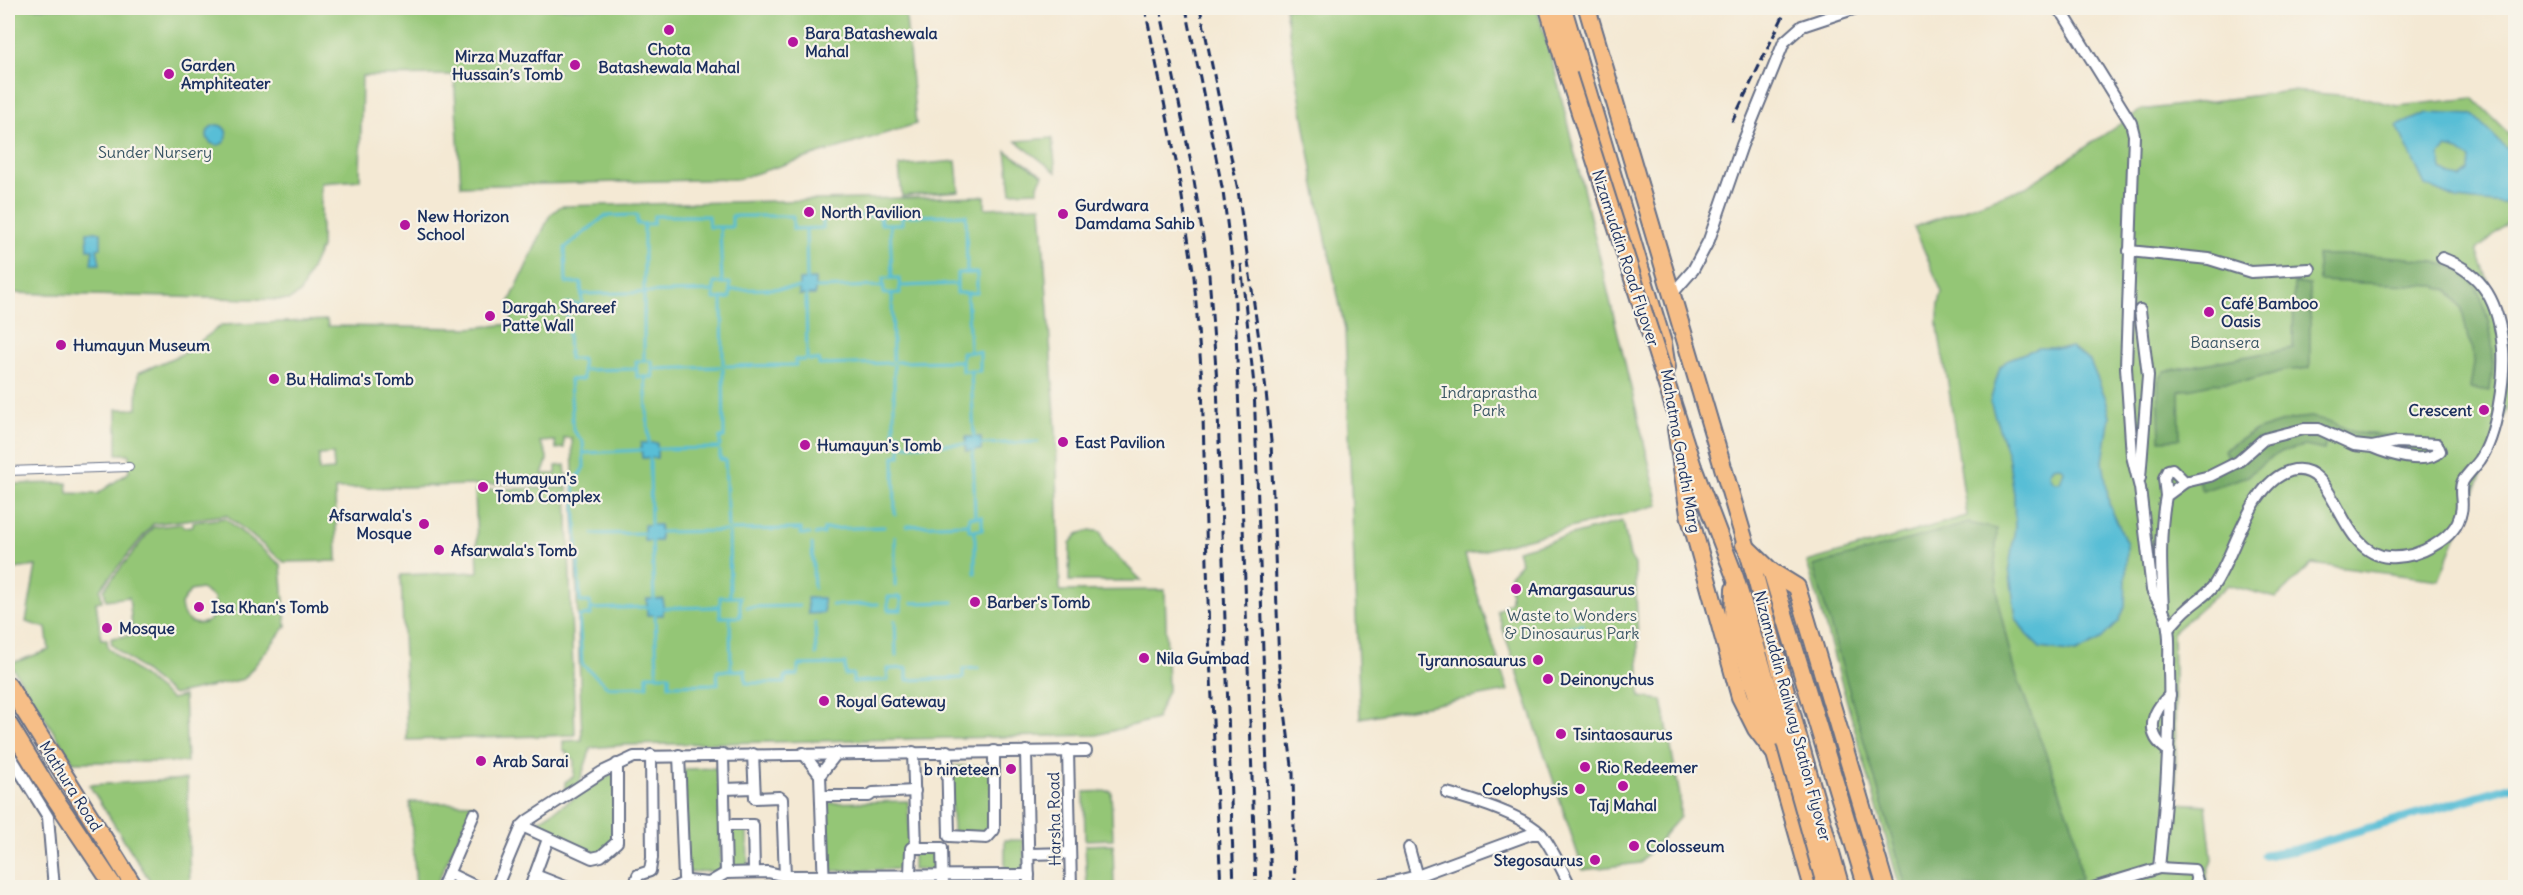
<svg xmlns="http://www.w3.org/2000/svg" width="2523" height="895" viewBox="0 0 2523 895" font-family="Delius,sans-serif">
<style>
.green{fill:#94c676;stroke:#587a6a;stroke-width:1.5;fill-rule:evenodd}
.forest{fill:#77ab67;stroke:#496d62;stroke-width:1.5}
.water{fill:#58bed6;stroke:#3a769a;stroke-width:1.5;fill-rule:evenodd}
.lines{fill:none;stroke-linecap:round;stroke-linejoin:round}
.stream{stroke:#58bed6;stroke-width:3}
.canal{stroke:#58bed6;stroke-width:9}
.pedestrian-casing{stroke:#677087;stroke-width:10}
.minor-casing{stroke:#677087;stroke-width:14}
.primary-casing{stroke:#677087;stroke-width:20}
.trunk-casing{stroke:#677087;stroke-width:20}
.pedestrian{stroke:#fff;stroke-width:8}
.minor{stroke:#fff;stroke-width:10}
.primary{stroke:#f6be87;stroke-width:16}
.trunk{stroke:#f6be87;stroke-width:16}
.rail{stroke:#1b2f5e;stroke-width:3;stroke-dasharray:9 4.5;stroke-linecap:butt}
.trunk-bridge-casing{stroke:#677087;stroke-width:20;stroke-linecap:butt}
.trunk-bridge{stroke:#f6be87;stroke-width:16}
.poi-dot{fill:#b5179e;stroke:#f7f3e8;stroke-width:2}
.labels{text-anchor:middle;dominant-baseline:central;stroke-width:4.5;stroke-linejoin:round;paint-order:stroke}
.poi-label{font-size:16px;font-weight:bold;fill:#1b2f5e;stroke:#f7f3e8;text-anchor:start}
.park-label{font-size:16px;fill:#395564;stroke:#f7f3e8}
.street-label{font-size:16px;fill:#1b2f5e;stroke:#f7f3e8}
</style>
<rect width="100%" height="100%" fill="#f7f3e8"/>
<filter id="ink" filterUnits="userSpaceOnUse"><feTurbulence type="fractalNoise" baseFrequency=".0167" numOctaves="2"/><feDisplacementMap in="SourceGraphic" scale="12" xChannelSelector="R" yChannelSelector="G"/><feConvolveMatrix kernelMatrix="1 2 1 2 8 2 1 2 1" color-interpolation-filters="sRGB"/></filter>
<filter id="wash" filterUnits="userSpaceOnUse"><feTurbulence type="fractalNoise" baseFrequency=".008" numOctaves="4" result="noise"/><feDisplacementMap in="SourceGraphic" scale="24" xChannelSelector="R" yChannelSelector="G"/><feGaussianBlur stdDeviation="1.35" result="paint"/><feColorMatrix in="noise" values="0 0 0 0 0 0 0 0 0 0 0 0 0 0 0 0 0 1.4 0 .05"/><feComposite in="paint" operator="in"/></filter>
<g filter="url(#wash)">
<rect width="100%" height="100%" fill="#f4e9d4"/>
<g class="green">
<polygon points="8,8 905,8 916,124 738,179 461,186 454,75 362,76 360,180 321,183 321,247 300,293 289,300 8,293"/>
<polygon points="1285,8 1537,8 1557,79 1659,505 1465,555 1508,691 1360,718 1345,330 1314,181"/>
<path d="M2291 91 2362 97 2397 106 2473 98 2515 140V216L2477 250 2515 358V390L2439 580 2312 564 2276 598 2228 585 2173 632 2177 803 2206 805 2212 860 2206 877 2208 887H1900L1807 562 1967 516C1961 471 1954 427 1948 383 1943 351 1932 324 1942 292L1914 227 2026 187 2141 110Z"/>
<polygon points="1052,138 1056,172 1016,141"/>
<polygon points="1006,151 1043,175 1038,185 1038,191 1011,192"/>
<polygon points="956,161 959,191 902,196 899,166"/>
<path d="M985 196V208L1041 206 1056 431 1060 591 1165 590 1168 690 1156 719 1097 735 625 745 591 748 579 784 565 791V782L574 776V760L563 749V741L582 740 573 482 335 489 337 561 284 562 226 515 153 524 100 589 102 601 96 602 101 639H107L108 648 171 699 184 696 187 762H73L10 664 49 650 46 628 26 622 36 566 8 570V484L67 483 68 493 97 494 129 472V454H117V409H137L138 373 184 353 222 325 327 320 328 326 469 328 512 324 509 303 550 215 561 206ZM564 438H572L573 475H566L565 465 556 466V474H542C549 459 549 456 540 442L555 441 556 449 564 448ZM333 454 334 470 319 471V455Z"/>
<polygon points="567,487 575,735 407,740 401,575 478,572 475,490"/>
<path d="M225 518 281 565 286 626 244 679 173 695 112 645 111 638 133 635 129 597 106 600 104 589 153 527 182 524 183 527 193 526V522ZM201 589 214 598 216 610 210 620C196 629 182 621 181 604L190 591Z"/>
<polygon points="1623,521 1630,557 1635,564 1640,697 1662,700 1680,796 1680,817 1640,863 1583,870 1497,611 1511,601 1510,575 1521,563 1517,550"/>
<polygon points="1090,530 1101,532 1105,544 1142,581 1069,581 1070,543 1078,534"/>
<polygon points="948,766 991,766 991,828 987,836 954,840"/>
<polygon points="719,768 721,871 687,872 684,769"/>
<polygon points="615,772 615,841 595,857 530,826"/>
<polygon points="187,779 190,887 154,887 89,785"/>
<polygon points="1111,791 1113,839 1085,840 1084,792"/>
<polygon points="908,801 910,849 903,850 903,869 827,871 824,803"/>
<polygon points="410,802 474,804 435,887 416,887"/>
<polygon points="747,827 748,867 731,867 729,828"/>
<rect x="1005" y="840" width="19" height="33"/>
<polygon points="1113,844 1114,887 1087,887 1085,845"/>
<polygon points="937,851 937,870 913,870 913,852"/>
<polygon points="937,882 938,887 896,887 896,883"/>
</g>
<g class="forest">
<path d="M2317 255C2352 255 2438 253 2465 274 2484 289 2492 332 2493 355 2494 366 2491 379 2490 391L2470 388 2474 363 2473 349 2468 339 2462 309 2448 290 2436 286 2319 281Z"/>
<polygon points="2294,283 2310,285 2310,368 2283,371 2246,381 2216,383 2179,391 2180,439 2160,440 2158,381 2165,371 2293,348"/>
<polygon points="2311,417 2329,421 2355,433 2395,436 2395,442 2364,444 2329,431 2324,450 2305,446 2283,451 2265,461 2248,476 2202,491 2197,478 2230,463 2224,450 2252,432 2292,419"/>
<polygon points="1969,523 1997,529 1995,567 1999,606 2013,666 2074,829 2081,879 2055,888 1906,887 1813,566"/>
</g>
<g class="water">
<path d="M2427 113 2473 115 2515 157V198L2503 204 2457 199 2425 185 2397 126ZM2446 148 2459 151 2470 159 2469 171 2461 178 2451 176 2441 169 2440 155Z"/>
<circle cx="217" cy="135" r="10"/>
<polygon points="87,232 101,232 101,248 97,249 100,264 91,264 93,249 88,249"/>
<polygon points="815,279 815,295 799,295 799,280"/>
<path d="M2038 348H2071L2090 361 2106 399 2110 416 2103 461 2109 504 2127 544 2125 607 2119 621 2099 641 2076 653 2040 648 2026 634 2016 618 2009 568 2015 528 2014 494 2008 455 1990 402 2000 367 2009 359ZM2060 466 2064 470 2060 482H2054L2050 478 2049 473 2053 467Z"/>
<polygon points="966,437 981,437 981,450 966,451"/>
<polygon points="641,443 657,443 657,458 642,458"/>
<rect x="644" y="525" width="16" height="16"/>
<polygon points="807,598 823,598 824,613 808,614"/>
<rect x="647" y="599" width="16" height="16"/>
</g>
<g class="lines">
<g class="stream">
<polyline points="644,224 644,361"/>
<polyline points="890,224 892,278"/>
<polyline points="720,228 722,283"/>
<polyline points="806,231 807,280"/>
<rect x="957" y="273" width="20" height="20"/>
<polyline points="967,273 966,215 902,216 902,224 881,224 880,216 823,216 823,228 793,229 793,216 732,216 732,227 709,227 708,216 654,216 653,224 637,224 637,215 605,216 565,248 566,283 581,283 582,304 567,304 569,359 582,359 583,379 570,380 573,430 583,442 584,467 574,484 580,602 590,602 591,615 579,616 582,664 608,687 647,686 647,675 669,675 669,685 718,684 717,671 745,670 746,683 785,683 785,676 798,675 798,665 845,664 845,675 853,674 853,682 888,680 887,669 907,668 907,680 963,678 963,669 978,668"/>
<polygon points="883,278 899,278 900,293 884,294"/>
<polygon points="714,283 730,283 730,298 714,299"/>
<polyline points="901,286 955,284"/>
<polyline points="815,288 882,286"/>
<polyline points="730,290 799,288"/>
<polyline points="892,293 893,360"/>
<polyline points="967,293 970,351"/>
<polyline points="582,294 714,291"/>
<polyline points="806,295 807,358"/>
<polyline points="722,298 723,364"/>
<rect x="962" y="352" width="18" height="19"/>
<polyline points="809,360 819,360 819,365 891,363"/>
<polygon points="636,361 652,361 653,377 637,377"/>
<polyline points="896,362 962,361"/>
<polyline points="894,365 894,434 900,434 900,443"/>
<polyline points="726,366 796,365 795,360 805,360"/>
<polyline points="652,369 721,367"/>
<polyline points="583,370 636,369"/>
<polyline points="971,372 974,437"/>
<polyline points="645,377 649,443"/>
<polyline points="981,444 1038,442"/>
<polyline points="902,445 966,444"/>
<polyline points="720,446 720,437 724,437 723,369"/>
<polyline points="657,449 718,448"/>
<polyline points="720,451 720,459 725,460 728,528"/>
<polyline points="973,451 975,517"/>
<polyline points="585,453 642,450"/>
<polyline points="650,458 651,528"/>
<polyline points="895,515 894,456 900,456 900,447"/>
<rect x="969" y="517" width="13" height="13"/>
<polyline points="906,526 968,524"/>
<polyline points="731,530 801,529 801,534 810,534"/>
<polyline points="660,532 726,531"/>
<polyline points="729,533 730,597"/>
<polyline points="593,534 648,533"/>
<polyline points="815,534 824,534 824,529 884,527"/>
<polyline points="652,538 654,603"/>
<polyline points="812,544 814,588"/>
<polyline points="975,573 975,531"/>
<polyline points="895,586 895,537"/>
<rect x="720" y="597" width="20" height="20"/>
<rect x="888" y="597" width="13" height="13"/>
<polyline points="912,603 953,602"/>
<polyline points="832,605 878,604"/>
<polyline points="747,607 799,606"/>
<polyline points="663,608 720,607"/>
<polyline points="591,609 647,607"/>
<polyline points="655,613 657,675"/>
<polyline points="730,617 731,671"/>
<polyline points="895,621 896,656"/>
<polyline points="815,623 816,654"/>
<polyline points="1551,630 1583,625"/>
</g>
<polyline class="canal" points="2265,855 2295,850 2516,785"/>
</g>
</g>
<g filter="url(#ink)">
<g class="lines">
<defs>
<polyline id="pedestrian" points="8,471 129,467"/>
<g id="minor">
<path d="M2056 8 2064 15 2131 123 2134 135 2126 367 2132 456 2140 488 2152 590C2155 597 2160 603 2163 610 2171 628 2169 650 2169 669 2171 736 2166 801 2159 868L2093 888"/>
<polyline points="2129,251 2209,259 2251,272 2310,269"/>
<polyline points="1672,294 1693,270 1709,240 1742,145 1784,42 1802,26 1856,8"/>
<polyline points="2140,310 2148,376 2140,478"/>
<polyline points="2166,496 2164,478 2168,470 2172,469 2185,482"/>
<path d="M2163 608C2161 571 2159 532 2166 496L2185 482 2210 476 2238 462 2264 439 2304 429H2319L2354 445 2372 447 2397 442 2437 444 2440 451C2426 466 2388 454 2372 447"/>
<path d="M2168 629C2174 623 2180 615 2187 609 2195 601 2207 595 2214 585 2235 554 2250 483 2290 471 2338 458 2336 554 2389 557 2416 559 2456 540 2461 512 2464 502 2458 490 2463 481 2468 473 2475 467 2480 460 2497 435 2505 379 2503 349 2499 304 2485 274 2442 258"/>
<polyline points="1068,750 1071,888"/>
<polyline points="947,751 949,836 987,838 994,830 994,751"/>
<polyline points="1026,751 1029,888"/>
<path d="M2169 751C2144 735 2151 712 2170 695"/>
<polyline points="8,752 48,817 54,888"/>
<polyline points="913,752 916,848"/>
<polyline points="803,753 820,775 824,888"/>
<polyline points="723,754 726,873"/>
<polyline points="753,754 755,798 779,797 782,799 785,876"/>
<polyline points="679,755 684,878 688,881 709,883"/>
<polyline points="820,775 837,753"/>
<polyline points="724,789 754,788"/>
<path d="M1447 793C1473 800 1521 814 1541 834 1552 847 1563 872 1571 888"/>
<polyline points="822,796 869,796 873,793 915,791"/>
<polyline points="725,825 753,825 754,872"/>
<polyline points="522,826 592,858 601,856 617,842 617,764"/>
<polyline points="1409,848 1420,888"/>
<polyline points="1029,854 1070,853"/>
<polyline points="2159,868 2194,870 2199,888"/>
<polyline points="448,873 479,888"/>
<polyline points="535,875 568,888"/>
<polyline points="910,875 911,848 942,848 943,888"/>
<polyline points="442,888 474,814"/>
<polyline points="496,888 522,826 527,821 602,772 634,757 1086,751"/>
<polyline points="530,888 548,839"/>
<polyline points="634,888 638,875 650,871 652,858 651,755"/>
<polyline points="673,888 688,881"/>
<polyline points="710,888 709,883 726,873 768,872 785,876 1029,875"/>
<polyline points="1369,888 1417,876 1531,834 1541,834"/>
</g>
<g id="primary">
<polyline points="1642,274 1663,343 1667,368"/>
<polyline points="1676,429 1689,514 1740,697 1756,729 1775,754 1813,888"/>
<polyline points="1744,545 1771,571 1773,577 1867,888"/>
<polyline points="1771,571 1797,587 1886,888"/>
<polyline points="8,685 135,888"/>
<polyline points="8,723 44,782 115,888"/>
</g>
<g id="trunk">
<polyline points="1548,8 1568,75"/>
<polyline points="1563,8 1642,274"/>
<polyline points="1587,8 1756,579 1799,740"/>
<polyline points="1693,467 1735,577 1785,742"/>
<polyline points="1734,589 1733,619 1775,754"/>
</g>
</defs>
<use href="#pedestrian" class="pedestrian-casing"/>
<use href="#minor" class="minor-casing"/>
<use href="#primary" class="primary-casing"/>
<use href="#trunk" class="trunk-casing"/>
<use href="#pedestrian" class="pedestrian"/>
<use href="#minor" class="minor"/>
<use href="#primary" class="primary"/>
<use href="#trunk" class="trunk"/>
<g class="rail">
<polyline points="1145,8 1178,171 1194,277 1202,381 1209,636 1221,888"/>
<polyline points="1160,8 1192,168 1209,275 1217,382 1234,888"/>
<polyline points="1186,8 1223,192 1234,275 1256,888"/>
<polyline points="1200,8 1238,190 1265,382 1271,441 1279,666 1293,773 1295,888"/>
<polyline points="1732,122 1787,8"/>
<polyline points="1241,264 1254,385 1271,888"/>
</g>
<defs>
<g id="trunk-bridge">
<polyline points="1568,75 1693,467"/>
<polyline points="1799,740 1841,888"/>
<polyline points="1785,742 1826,888"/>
</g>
</defs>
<use href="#trunk-bridge" class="trunk-bridge-casing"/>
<use href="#trunk-bridge" class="trunk-bridge"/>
</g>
</g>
<g class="poi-dot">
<circle cx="669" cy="30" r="6"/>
<circle cx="793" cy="42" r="6"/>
<circle cx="575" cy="65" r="6"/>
<circle cx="169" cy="74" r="6"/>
<circle cx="809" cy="212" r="6"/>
<circle cx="1063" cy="214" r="6"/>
<circle cx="405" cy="225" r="6"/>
<circle cx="2209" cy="312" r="6"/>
<circle cx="490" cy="316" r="6"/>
<circle cx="61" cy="345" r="6"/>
<circle cx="274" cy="379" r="6"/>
<circle cx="2484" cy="410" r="6"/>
<circle cx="1063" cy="442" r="6"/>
<circle cx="805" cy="445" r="6"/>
<circle cx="483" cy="487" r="6"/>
<circle cx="424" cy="524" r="6"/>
<circle cx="439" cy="550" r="6"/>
<circle cx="1516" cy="589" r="6"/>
<circle cx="975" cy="602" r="6"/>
<circle cx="199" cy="607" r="6"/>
<circle cx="107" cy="628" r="6"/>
<circle cx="1144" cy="658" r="6"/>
<circle cx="1538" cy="660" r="6"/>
<circle cx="1548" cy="679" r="6"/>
<circle cx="824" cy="701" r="6"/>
<circle cx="1561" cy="734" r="6"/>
<circle cx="481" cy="761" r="6"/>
<circle cx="1585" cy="767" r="6"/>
<circle cx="1011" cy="769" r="6"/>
<circle cx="1623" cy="786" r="6"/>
<circle cx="1580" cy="789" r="6"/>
<circle cx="1634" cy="846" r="6"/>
<circle cx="1595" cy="860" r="6"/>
</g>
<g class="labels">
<g class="poi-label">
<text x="805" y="33">Bara Batashewala<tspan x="805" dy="18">Mahal</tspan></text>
<text x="669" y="49" text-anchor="middle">Chota<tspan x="669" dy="18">Batashewala Mahal</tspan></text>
<text x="563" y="56" text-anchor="end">Mirza Muzaffar<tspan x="563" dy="18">Hussain’s Tomb</tspan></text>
<text x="181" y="65">Garden<tspan x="181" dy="18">Amphiteater</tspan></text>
<text x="1075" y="205">Gurdwara<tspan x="1075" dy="18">Damdama Sahib</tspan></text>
<text x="821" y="212">North Pavilion</text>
<text x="417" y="216">New Horizon<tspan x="417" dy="18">School</tspan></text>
<text x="2221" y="303">Café Bamboo<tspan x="2221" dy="18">Oasis</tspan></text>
<text x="502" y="307">Dargah Shareef<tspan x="502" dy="18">Patte Wall</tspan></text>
<text x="73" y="345">Humayun Museum</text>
<text x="286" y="379">Bu Halima's Tomb</text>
<text x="2472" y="410" text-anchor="end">Crescent</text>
<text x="1075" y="442">East Pavilion</text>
<text x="817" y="445">Humayun's Tomb</text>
<text x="495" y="478">Humayun's<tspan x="495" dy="18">Tomb Complex</tspan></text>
<text x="412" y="515" text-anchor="end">Afsarwala's<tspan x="412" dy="18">Mosque</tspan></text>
<text x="451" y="550">Afsarwala's Tomb</text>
<text x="1528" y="589">Amargasaurus</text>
<text x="987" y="602">Barber's Tomb</text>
<text x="211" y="607">Isa Khan's Tomb</text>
<text x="119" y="628">Mosque</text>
<text x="1156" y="658">Nila Gumbad</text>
<text x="1526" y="660" text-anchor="end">Tyrannosaurus</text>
<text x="1560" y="679">Deinonychus</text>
<text x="836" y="701">Royal Gateway</text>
<text x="1573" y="734">Tsintaosaurus</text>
<text x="493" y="761">Arab Sarai</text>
<text x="1597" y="767">Rio Redeemer</text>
<text x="999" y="769" text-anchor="end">b nineteen</text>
<text x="1568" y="789" text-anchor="end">Coelophysis</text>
<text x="1623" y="805" text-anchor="middle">Taj Mahal</text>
<text x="1646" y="846">Colosseum</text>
<text x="1583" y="860" text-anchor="end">Stegosaurus</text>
</g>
<g class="park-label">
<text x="155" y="152">Sunder Nursery</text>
<text x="2225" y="342">Baansera</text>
<text x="1489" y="392">Indraprastha<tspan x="1489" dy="18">Park</tspan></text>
<text x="1572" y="615">Waste to Wonders<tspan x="1572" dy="18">&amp; Dinosaurus Park</tspan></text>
</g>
<g class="street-label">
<text transform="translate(1626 258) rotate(72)">Nizamuddin Road Flyover</text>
<text transform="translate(1681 451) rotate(80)">Mahatma Gandhi Marg</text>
<text transform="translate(1793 716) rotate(75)">Nizamuddin Railway Station Flyover</text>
<text transform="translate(71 786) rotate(58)">Mathura Road</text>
<text transform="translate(1054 819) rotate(-91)">Harsha Road</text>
</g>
</g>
<rect width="2523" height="895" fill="none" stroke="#f7f3e8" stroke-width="30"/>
</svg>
